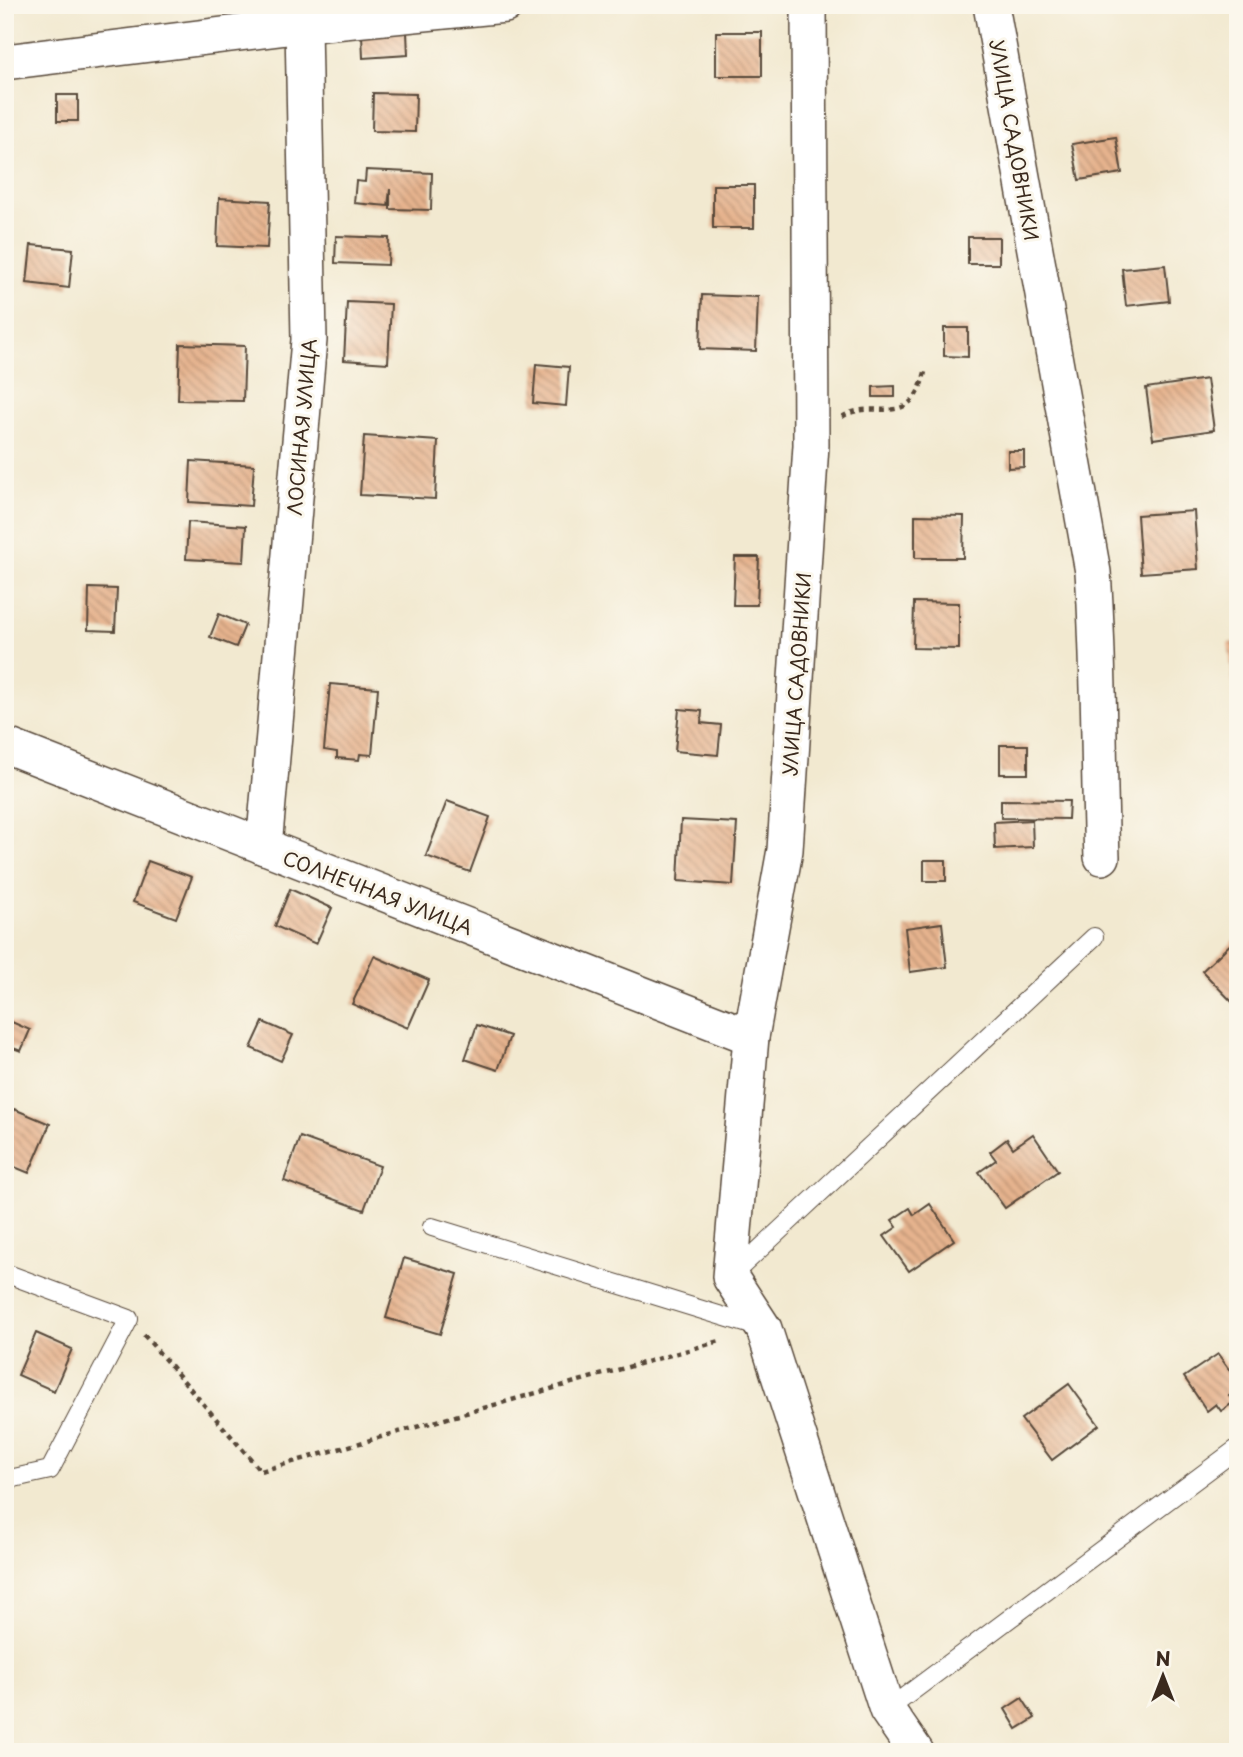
<svg xmlns="http://www.w3.org/2000/svg" width="1243" height="1757" viewBox="0 0 1243 1757" font-family="'Playpen Sans',sans-serif">
<style>
.building{fill:url(#building-back-hatch)}
.lines{fill:none;stroke-linecap:round;stroke-linejoin:round}
.service-casing{stroke:#564739;stroke-width:20}
.minor-casing{stroke:#564739;stroke-width:38}
.path{stroke:#564739;stroke-width:4.5;stroke-dasharray:5 5;stroke-linecap:butt}
.service{stroke:#fff;stroke-width:18}
.minor{stroke:#fff;stroke-width:35}
.labels{text-anchor:middle;dominant-baseline:central;stroke-width:6;stroke-linejoin:round;paint-order:stroke}
.street-label{font-size:19px;fill:#3b2a1e;stroke:#fbf7ec}
</style>
<defs>
<pattern id="building-back-hatch" width="6" height="6" patternUnits="userSpaceOnUse" patternTransform="scale(1.75)"><rect width="6" height="6" fill="#e6b38e"/><path d="M-1 5l2 2M0 0l6 6M5-1l2 2" fill="none" stroke="#bc9273"/></pattern>
</defs>
<rect width="100%" height="100%" fill="#fbf7ec"/>
<filter id="ink" filterUnits="userSpaceOnUse"><feTurbulence type="fractalNoise" baseFrequency=".0143" numOctaves="2"/><feDisplacementMap in="SourceGraphic" scale="14" xChannelSelector="R" yChannelSelector="G"/><feConvolveMatrix kernelMatrix="1 2 1 2 8 2 1 2 1" color-interpolation-filters="sRGB"/></filter>
<filter id="wash" filterUnits="userSpaceOnUse"><feTurbulence type="fractalNoise" baseFrequency=".00686" numOctaves="4" result="noise"/><feDisplacementMap in="SourceGraphic" scale="28" xChannelSelector="R" yChannelSelector="G"/><feGaussianBlur stdDeviation="1.57" result="paint"/><feColorMatrix in="noise" values="0 0 0 0 0 0 0 0 0 0 0 0 0 0 0 0 0 1.4 0 .05"/><feComposite in="paint" operator="in"/></filter>
<g filter="url(#wash)">
<rect width="100%" height="100%" fill="#f2e9d0"/>
<g id="blocks">
<g class="building">
<polygon points="407,32 408,55 363,58 362,34"/>
<rect x="716" y="32" width="46" height="44"/>
<polygon points="373,93 416,94 415,132 372,131"/>
<rect x="57" y="95" width="21" height="26"/>
<polygon points="1116,137 1122,173 1079,180 1072,144"/>
<polygon points="366,170 432,173 431,210 390,209 390,189 388,206 354,203 356,181 365,182"/>
<rect x="713" y="185" width="41" height="43"/>
<polygon points="219,198 270,201 267,248 217,246"/>
<polygon points="336,236 389,238 388,265 335,263"/>
<rect x="968" y="237" width="31" height="27"/>
<polygon points="31,245 73,249 69,288 27,283"/>
<polygon points="1165,265 1169,301 1126,306 1122,269"/>
<polygon points="702,295 758,297 756,351 700,349"/>
<polygon points="347,302 391,304 388,363 344,360"/>
<polygon points="944,328 968,328 968,357 944,356"/>
<polygon points="180,344 245,346 243,401 178,400"/>
<polygon points="536,364 569,367 566,406 533,403"/>
<polygon points="1207,379 1214,430 1153,439 1146,388"/>
<polygon points="895,386 895,397 873,397 873,387"/>
<polygon points="364,436 438,441 435,499 360,495"/>
<polygon points="1008,451 1024,451 1024,467 1008,468"/>
<polygon points="191,461 254,465 251,506 189,502"/>
<polygon points="1194,511 1198,569 1141,573 1137,515"/>
<polygon points="915,515 964,516 963,558 915,558"/>
<polygon points="188,522 246,526 244,562 186,559"/>
<polygon points="735,557 759,557 757,605 733,605"/>
<polygon points="89,588 117,589 115,631 88,630"/>
<polygon points="914,602 959,603 959,649 913,648"/>
<polygon points="219,614 245,625 236,647 210,637"/>
<polygon points="1238,641 1238,684 1233,684 1228,643"/>
<polygon points="330,684 378,688 372,755 360,754 359,760 337,758 337,752 324,750"/>
<polygon points="679,709 702,711 701,723 721,725 718,755 675,751"/>
<rect x="1000" y="745" width="28" height="29"/>
<polygon points="1001,800 1069,801 1068,819 1001,818"/>
<polygon points="447,801 490,817 470,872 426,856"/>
<polygon points="681,820 737,823 733,885 678,881"/>
<polygon points="1032,820 1033,847 995,849 994,822"/>
<rect x="924" y="860" width="22" height="21"/>
<polygon points="148,861 192,877 176,918 133,902"/>
<polygon points="290,889 332,908 316,944 275,926"/>
<polygon points="942,923 947,967 910,972 905,928"/>
<polygon points="1238,937 1238,1008 1202,971"/>
<polygon points="374,956 429,980 408,1028 352,1004"/>
<polygon points="5,1019 30,1030 21,1051 5,1045"/>
<polygon points="263,1022 293,1035 281,1061 251,1048"/>
<polygon points="477,1025 510,1036 498,1070 465,1059"/>
<polygon points="14,1109 50,1124 29,1173 5,1163 5,1130"/>
<polygon points="1033,1134 1058,1171 1005,1208 979,1172 996,1160 990,1152 1007,1139 1013,1148"/>
<polygon points="300,1137 380,1166 364,1210 284,1181"/>
<polygon points="930,1204 954,1240 909,1271 884,1236 897,1227 892,1220 910,1208 914,1215"/>
<polygon points="404,1258 458,1274 440,1334 386,1318"/>
<polygon points="36,1333 72,1349 54,1391 18,1375"/>
<polygon points="1218,1354 1238,1382 1238,1390 1229,1396 1234,1402 1221,1411 1216,1404 1207,1411 1184,1377"/>
<polygon points="1069,1384 1099,1425 1052,1460 1021,1419"/>
<polygon points="1022,1698 1035,1718 1017,1729 1005,1709"/>
</g>
</g>
</g>
<g filter="url(#ink)">
<use href="#blocks" fill-opacity="0" stroke="#564739" stroke-width="2"/>
<g class="lines">
<defs>
<g id="service">
<polyline points="432,1227 761,1328"/>
<polyline points="5,1273 129,1319 50,1470 5,1480"/>
<polyline points="733,1274 1094,937"/>
<polyline points="887,1710 1238,1448"/>
</g>
<g id="minor">
<polyline points="809,5 811,445 785,850 751,1037 730,1277 764,1329 887,1710 916,1752"/>
<path d="M991 5 1093 572C1100 667 1098 762 1102 857"/>
<polyline points="5,62 303,25 505,5"/>
<polyline points="5,745 751,1037"/>
<polyline points="264,847 309,340 303,25 300,5"/>
</g>
</defs>
<use href="#service" class="service-casing"/>
<use href="#minor" class="minor-casing"/>
<g class="path">
<path d="M842 417C875 396 910 433 925 372"/>
<polyline points="144,1335 261,1471 720,1341"/>
</g>
<use href="#service" class="service"/>
<use href="#minor" class="minor"/>
</g>
</g>
<g class="labels">
<g class="street-label">
<text transform="translate(1015 140) rotate(80)">УЛИЦА САДОВНИКИ</text>
<text transform="translate(301 427) rotate(-85)">ЛОСИНАЯ УЛИЦА</text>
<text transform="translate(796 674) rotate(-86)">УЛИЦА САДОВНИКИ</text>
<text transform="translate(378 892) rotate(21)">СОЛНЕЧНАЯ УЛИЦА</text>
</g>
</g>
<rect width="1243" height="1757" fill="none" stroke="#fbf7ec" stroke-width="28"/>
<g transform="translate(1163 1676)" stroke="#fbf7ec" stroke-width="5" paint-order="stroke">
<path d="M0-5L12 26L0 18L-12 26Z" fill="#3b2a1e"/>
<text y="-10" font-size="19" font-weight="bold" text-anchor="middle" fill="#3b2a1e">N</text>
</g>
</svg>
